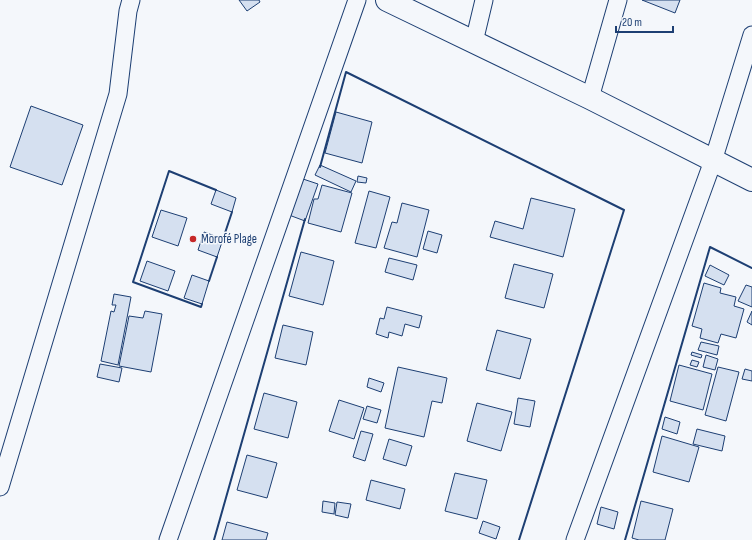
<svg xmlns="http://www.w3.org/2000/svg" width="752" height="540" viewBox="0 0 752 540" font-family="'Sofia Sans Condensed',sans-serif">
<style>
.building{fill:#d5e0f0;stroke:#1d3f73}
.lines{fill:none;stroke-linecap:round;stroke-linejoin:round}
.street-casing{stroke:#1d3f73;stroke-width:19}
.secondary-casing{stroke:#1d3f73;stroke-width:24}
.street{stroke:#f4f7fb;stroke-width:17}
.secondary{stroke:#f4f7fb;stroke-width:22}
.wall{stroke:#1d3f73;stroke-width:2}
.poi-dot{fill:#c62828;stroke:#f4f7fb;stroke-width:1.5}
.labels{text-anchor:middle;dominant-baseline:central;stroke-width:3;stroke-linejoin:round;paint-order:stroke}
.poi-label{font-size:13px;fill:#1d3f73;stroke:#f4f7fb;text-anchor:start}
</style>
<rect width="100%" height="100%" fill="#f4f7fb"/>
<g class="building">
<polygon points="239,0 259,0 260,2 247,11"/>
<polygon points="642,0 680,0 675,13"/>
<polygon points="31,106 83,125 62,185 10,167"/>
<polygon points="336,112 372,122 362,163 325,153"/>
<polygon points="320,165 356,181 351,192 315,175"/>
<polygon points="358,176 367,178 366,183 357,182"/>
<polygon points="300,178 318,184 305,221 289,215"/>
<polygon points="322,185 352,193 341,232 308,223 314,199 318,199"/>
<polygon points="216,190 236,198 232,212 211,204"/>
<polygon points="369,191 390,197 376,248 355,243"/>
<polygon points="531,198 575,209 563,257 490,237 495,221 523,229"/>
<polygon points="402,203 429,210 417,257 384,248 392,222 397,223"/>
<polygon points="161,210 187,218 178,246 152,237"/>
<polygon points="428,231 442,235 437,253 423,249"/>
<polygon points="204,232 223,239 217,257 198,250"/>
<polygon points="301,252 334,261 323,305 289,296"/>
<polygon points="389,258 417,265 413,280 385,272"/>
<polygon points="147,261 175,271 168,291 140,281"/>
<polygon points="514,264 553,274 544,308 505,298"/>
<polygon points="710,265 729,275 724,285 705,276"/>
<polygon points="192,275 209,281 202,304 184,298"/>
<polygon points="704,283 721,288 720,293 736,297 734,306 744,309 736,338 721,334 718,343 700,338 702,329 692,326"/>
<polygon points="746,285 752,287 752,307 738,301"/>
<polygon points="114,294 131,297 118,365 101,361 111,311 114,312 116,305 112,305"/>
<polygon points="387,307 422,316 419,328 405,324 402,336 389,332 388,338 376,334 380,318 384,319"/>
<polygon points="145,311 162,314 151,372 119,366 129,316 143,318"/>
<polygon points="752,311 752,325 747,322"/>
<polygon points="283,325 313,332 306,365 275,358"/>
<polygon points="497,330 531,339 520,379 486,370"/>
<polygon points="701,342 719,346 717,355 698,350"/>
<polygon points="692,352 702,355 701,358 691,355"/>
<polygon points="706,355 718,359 715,370 703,367"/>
<polygon points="692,360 699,362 697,367 690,365"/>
<polygon points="100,364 122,368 119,382 97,377"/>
<polygon points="679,365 712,374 703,410 670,401"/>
<polygon points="398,367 447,378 442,403 432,401 424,437 385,428"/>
<polygon points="718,367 739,372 726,421 705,415"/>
<polygon points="745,369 752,371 752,381 742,379"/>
<polygon points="369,378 384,383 381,392 367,387"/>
<polygon points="264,393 297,402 288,438 254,429"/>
<polygon points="518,398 535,401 530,427 514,424"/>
<polygon points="339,400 364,408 354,439 329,431"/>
<polygon points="477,403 512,412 501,451 467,441"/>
<polygon points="367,406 381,410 377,423 363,419"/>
<polygon points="665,417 680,422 677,434 662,429"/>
<polygon points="697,429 725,436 722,451 693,444"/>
<polygon points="361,431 373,434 365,461 353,457"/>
<polygon points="662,436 699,447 689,482 653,472"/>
<polygon points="389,439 412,446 406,466 383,459"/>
<polygon points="247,455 277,463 267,498 237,490"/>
<polygon points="455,473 487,480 477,519 445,511"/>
<polygon points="371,480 405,489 400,509 366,500"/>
<polygon points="323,501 335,503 334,514 322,512"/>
<polygon points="641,501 673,509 665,540 639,540 632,538"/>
<polygon points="337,502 351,504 348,518 335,515"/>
<polygon points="601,507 618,512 614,529 597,524"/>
<polygon points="483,521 500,527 496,539 479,533"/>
<polygon points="227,522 268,533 266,540 222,540"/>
</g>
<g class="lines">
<defs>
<g id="street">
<polyline points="474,42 484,0"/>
<polyline points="590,98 618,0"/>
<polyline points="0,487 118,94 128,11 131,0"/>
<polyline points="168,540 357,0"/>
<polyline points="575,540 713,161 752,35"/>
</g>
<polyline id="secondary" points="387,0 590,98 752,180"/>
</defs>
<use href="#street" class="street-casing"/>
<use href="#secondary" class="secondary-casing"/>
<use href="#street" class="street"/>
<use href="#secondary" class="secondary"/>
<g class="wall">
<polyline points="320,167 346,72 624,210 519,540"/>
<polyline points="223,239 232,212"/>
<polyline points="209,281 217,257"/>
<polyline points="202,304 201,307 133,282 169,171 216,190"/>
<polyline points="214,540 305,219"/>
<polyline points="625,540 710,247 752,268"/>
</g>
</g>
<circle class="poi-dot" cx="193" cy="239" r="4"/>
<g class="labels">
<g class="poi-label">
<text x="201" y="239">Morofé Plage</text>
</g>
</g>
<path d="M616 26v6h57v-6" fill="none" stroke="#1d3f73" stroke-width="2"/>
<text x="622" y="26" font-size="12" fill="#1d3f73" stroke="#f4f7fb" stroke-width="3" paint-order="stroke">20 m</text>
</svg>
